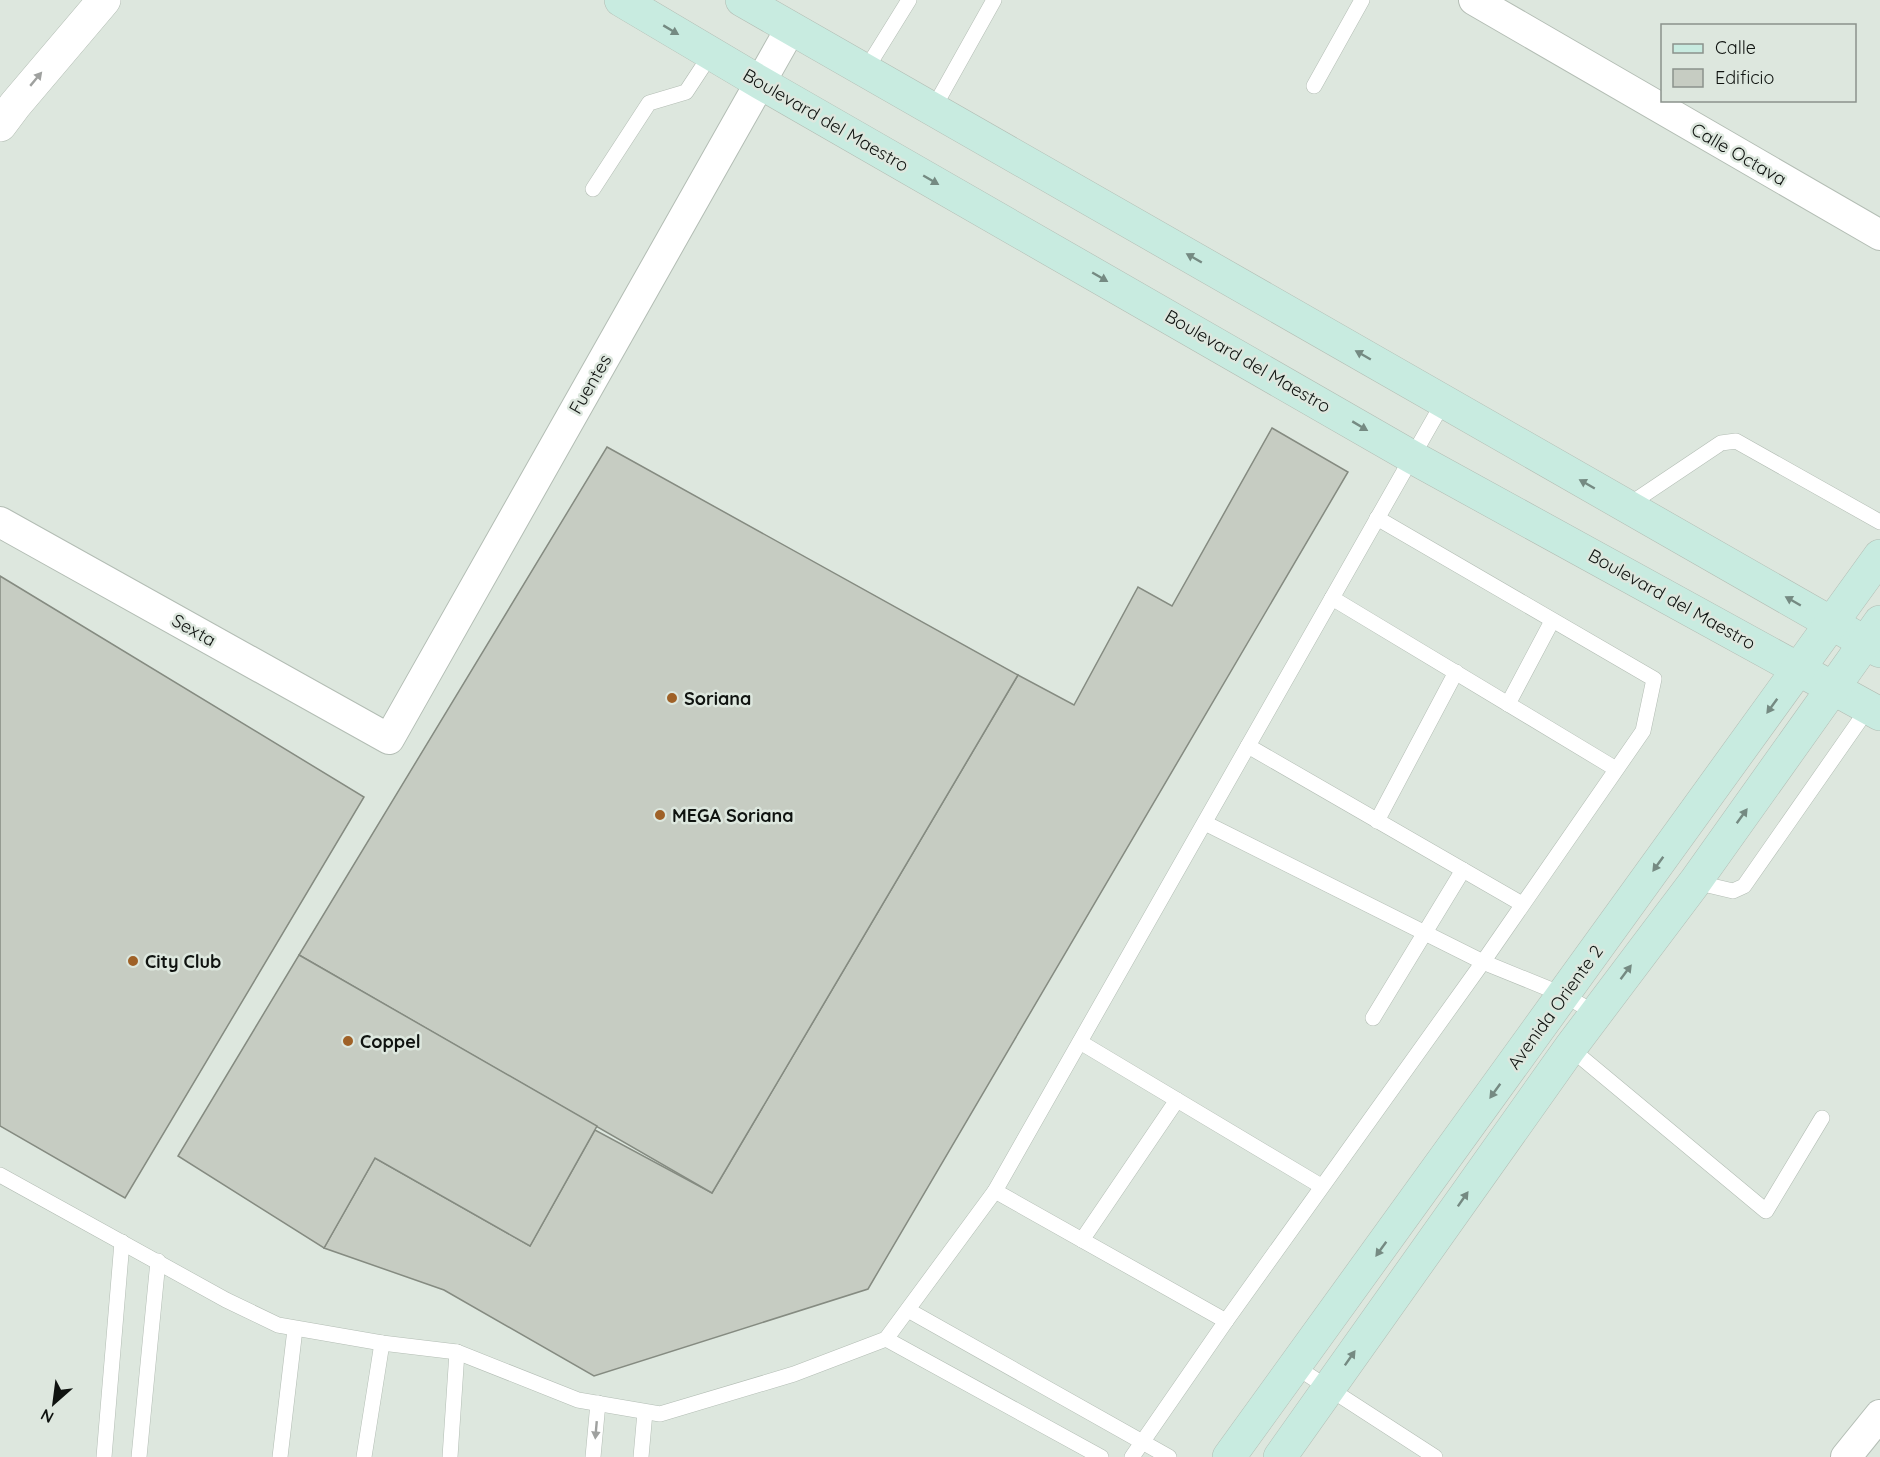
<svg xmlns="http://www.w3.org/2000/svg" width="1880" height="1457" viewBox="0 0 1880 1457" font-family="Quicksand,sans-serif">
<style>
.building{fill:#c6ccc2;stroke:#858b81;stroke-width:1.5}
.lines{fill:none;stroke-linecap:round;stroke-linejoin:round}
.service-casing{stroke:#b3bdb4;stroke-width:16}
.minor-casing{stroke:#b3bdb4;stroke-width:32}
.tertiary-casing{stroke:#b3bdb4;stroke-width:34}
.secondary-casing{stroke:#b3bdb4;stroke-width:34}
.service{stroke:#fff;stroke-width:15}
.minor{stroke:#fff;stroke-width:30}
.tertiary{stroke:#fff;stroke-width:33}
.secondary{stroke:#c8ebe0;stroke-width:33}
.oneway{fill:#758a82}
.oneway2{fill:#9fa19f}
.poi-dot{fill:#9f6127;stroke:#dde7de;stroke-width:2}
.labels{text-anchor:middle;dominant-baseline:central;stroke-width:5;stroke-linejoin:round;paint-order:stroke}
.street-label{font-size:18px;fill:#0f1310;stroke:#dde7de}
.poi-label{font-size:18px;font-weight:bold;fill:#0f1310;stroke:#dde7de;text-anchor:start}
</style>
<rect width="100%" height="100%" fill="#dde7de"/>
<g class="building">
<polygon points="1272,428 1348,472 868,1289 594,1376 444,1290 324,1248 375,1158 530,1246 595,1130 712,1193 1018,675 1074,705 1138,587 1172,606"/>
<polygon points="607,447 1018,675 712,1193 299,955"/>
<polygon points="0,576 364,797 125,1198 0,1126"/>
<polygon points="299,955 597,1126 530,1246 375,1158 324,1248 178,1156"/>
</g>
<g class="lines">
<defs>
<g id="service">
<polyline points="865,71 909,0"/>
<polyline points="1314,86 1362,0"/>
<polyline points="933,109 994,0"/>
<polyline points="593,189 649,103 686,92 711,54"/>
<polyline points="1627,506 1721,443 1736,441 1880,522"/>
<polyline points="1332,598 1616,769"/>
<polyline points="1508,704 1552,621"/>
<polyline points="1248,746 1522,904"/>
<polyline points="1377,821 1456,672"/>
<polyline points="1205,823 1483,962 1564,995 1595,1013"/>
<polyline points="1695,882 1733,891 1744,886 1869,707"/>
<polyline points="1373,1018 1463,870"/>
<polyline points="1080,1042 1321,1186"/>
<polyline points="1570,1048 1766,1211 1822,1118"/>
<polyline points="0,1175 226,1300 278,1325 382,1343 457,1352 578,1400 660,1414 794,1374 886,1339 995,1191 1444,401"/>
<polyline points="995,1191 1226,1321"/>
<polyline points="1082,1240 1177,1100"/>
<polyline points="908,1310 1169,1457"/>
<polyline points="886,1339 1101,1457"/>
<polyline points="1296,1367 1435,1457"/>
<polyline points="104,1457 122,1242"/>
<polyline points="139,1457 158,1261"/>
<polyline points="280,1457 295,1329"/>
<polyline points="364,1457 382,1343"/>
<polyline points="450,1457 457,1352"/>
<polyline points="593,1457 598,1403"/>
<polyline points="641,1457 645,1412"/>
<polyline points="1132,1457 1226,1321 1483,962 1643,731 1654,679 1377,518"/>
</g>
<g id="minor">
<polyline points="1474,0 1880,235"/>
<polyline points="0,522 389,739 791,28"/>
<polyline points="1846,1457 1880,1415"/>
</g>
<polyline id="tertiary" points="0,125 15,105 104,0"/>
<g id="secondary">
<polyline points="621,0 761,83 1412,457 1880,714"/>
<polyline points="742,0 1880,651"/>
<polyline points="1229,1457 1880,556"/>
<polyline points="1280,1457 1570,1048 1695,882 1880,622"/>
</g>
</defs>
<use href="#service" class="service-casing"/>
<use href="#minor" class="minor-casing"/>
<use href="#tertiary" class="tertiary-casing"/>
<use href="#secondary" class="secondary-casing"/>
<use href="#service" class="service"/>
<use href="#minor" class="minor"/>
<use href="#tertiary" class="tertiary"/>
<use href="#secondary" class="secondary"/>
</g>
<defs><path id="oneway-solid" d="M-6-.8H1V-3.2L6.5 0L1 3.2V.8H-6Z" transform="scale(1.5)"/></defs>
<g class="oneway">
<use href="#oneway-solid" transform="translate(671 30) rotate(31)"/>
<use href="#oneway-solid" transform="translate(931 180) rotate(30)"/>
<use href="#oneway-solid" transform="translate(1194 258) rotate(-150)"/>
<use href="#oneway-solid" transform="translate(1100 277) rotate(30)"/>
<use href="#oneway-solid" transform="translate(1363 355) rotate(-150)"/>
<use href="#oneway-solid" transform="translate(1360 426) rotate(31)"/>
<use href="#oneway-solid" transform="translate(1587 484) rotate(-150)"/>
<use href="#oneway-solid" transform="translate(1793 601) rotate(-150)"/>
<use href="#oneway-solid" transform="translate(1772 706) rotate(126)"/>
<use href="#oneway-solid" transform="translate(1742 816) rotate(-54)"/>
<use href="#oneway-solid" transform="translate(1658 864) rotate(126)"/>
<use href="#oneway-solid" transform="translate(1626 972) rotate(-53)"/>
<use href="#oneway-solid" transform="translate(1495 1091) rotate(126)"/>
<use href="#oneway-solid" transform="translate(1463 1199) rotate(-55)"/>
<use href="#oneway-solid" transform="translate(1381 1249) rotate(126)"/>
<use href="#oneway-solid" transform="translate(1350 1358) rotate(-55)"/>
</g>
<g class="oneway2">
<use href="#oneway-solid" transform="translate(36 79) rotate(-50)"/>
<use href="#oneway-solid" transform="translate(596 1430) rotate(95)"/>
</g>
<g class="poi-dot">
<circle cx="672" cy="698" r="6"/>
<circle cx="660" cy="815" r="6"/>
<circle cx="133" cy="961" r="6"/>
<circle cx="348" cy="1041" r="6"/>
</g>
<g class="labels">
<g class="street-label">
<text transform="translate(826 120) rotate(30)">Boulevard del Maestro</text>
<text transform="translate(1739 154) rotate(30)">Calle Octava</text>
<text transform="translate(1248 361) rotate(30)">Boulevard del Maestro</text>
<text transform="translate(590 384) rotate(-60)">Fuentes</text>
<text transform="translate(1672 599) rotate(29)">Boulevard del Maestro</text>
<text transform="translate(194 630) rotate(29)">Sexta</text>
<text transform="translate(1555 1007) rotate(-54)">Avenida Oriente 2</text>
</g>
<g class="poi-label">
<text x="684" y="698">Soriana</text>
<text x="672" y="815">MEGA Soriana</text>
<text x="145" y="961">City Club</text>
<text x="360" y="1041">Coppel</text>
</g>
</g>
<rect x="1661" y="24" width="195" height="78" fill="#dde7de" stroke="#8b928c" stroke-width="1.5"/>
<rect x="1673" y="44" width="30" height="9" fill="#c8ebe0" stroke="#8b928c" stroke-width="1.5"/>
<text x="1715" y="54" font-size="18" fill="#0f1310">Calle</text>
<rect x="1673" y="69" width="30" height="18" fill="#c6ccc2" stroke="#8b928c" stroke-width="1.5"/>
<text x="1715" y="84" font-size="18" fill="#0f1310">Edificio</text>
<g transform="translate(54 1403) rotate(208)" stroke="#dde7de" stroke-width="4.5" paint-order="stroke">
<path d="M0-4.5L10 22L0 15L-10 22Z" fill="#0f1310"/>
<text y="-9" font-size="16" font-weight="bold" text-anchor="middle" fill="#0f1310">N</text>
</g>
</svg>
